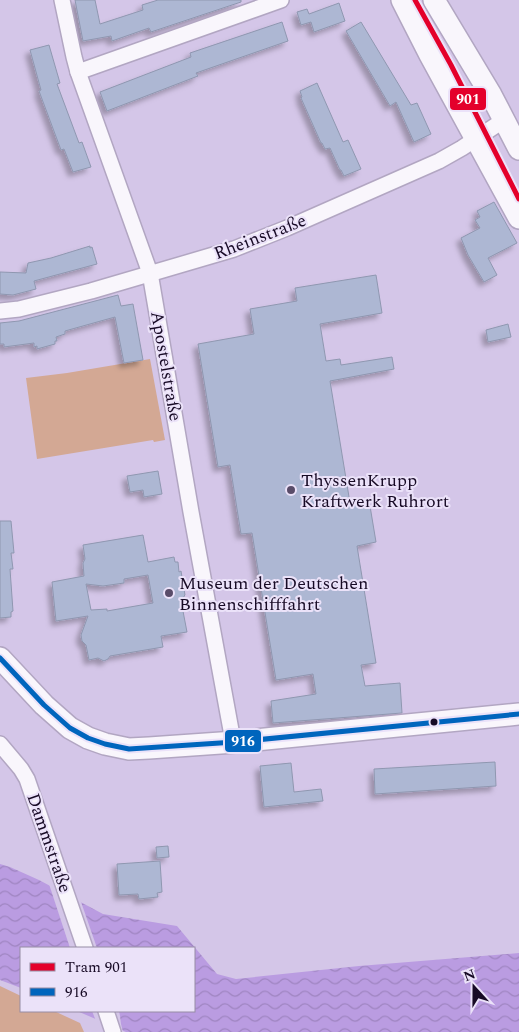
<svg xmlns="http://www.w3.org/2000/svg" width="519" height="1032" viewBox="0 0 519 1032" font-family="Spectral,serif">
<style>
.park{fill:#d3a894}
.water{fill:url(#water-waves)}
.pier{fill:#d4c6e8}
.building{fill:#adb7d3;stroke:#8f97b0;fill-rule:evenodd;filter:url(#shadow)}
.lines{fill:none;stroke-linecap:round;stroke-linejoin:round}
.street-casing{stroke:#b2a6c2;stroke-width:18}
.secondary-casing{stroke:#b2a6c2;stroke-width:24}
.street{stroke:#f9f6fc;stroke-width:15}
.secondary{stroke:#f9f6fc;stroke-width:21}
.bus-1-casing{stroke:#ebe2f9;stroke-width:9}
.bus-1{stroke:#0065bd;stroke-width:5}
.tram-1-casing{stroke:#ebe2f9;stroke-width:9}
.tram-1{stroke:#e4002b;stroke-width:5}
.poi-dot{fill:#594c69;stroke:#ebe2f9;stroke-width:2}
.bus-dot{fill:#170a25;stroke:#ebe2f9;stroke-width:2}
.labels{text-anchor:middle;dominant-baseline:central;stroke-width:4;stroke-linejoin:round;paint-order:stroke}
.street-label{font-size:18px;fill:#170a25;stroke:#ebe2f9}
.poi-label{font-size:18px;fill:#170a25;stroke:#ebe2f9;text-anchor:start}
.line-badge{stroke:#ebe2f9;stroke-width:2}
.badge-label{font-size:14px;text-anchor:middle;font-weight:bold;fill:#fff}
</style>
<defs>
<pattern id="water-waves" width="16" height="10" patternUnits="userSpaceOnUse" patternTransform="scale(1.25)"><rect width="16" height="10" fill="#ba9ce1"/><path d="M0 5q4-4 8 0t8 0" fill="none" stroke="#9f85c1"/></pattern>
<filter id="shadow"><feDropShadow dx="-4.5" dy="4.5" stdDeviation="2.5" flood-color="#0004"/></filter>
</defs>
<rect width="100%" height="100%" fill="#d4c6e8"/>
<g class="park">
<polygon points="150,359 165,440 154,442 153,440 37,459 26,378 67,373"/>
<polygon points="0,986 21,996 21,1011 54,1011 80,1023 84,1032 0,1032"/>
</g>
<polygon class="water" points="0,864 10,867 39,880 103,914 177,926 217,974 236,979 359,966 519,953 519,1032 126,1032 77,1011 194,1011 194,948 21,948 21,988 0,980"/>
<g class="pier">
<polygon points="48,881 80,899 97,948 70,948"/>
<polygon points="92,1011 119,1011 120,1016 121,1024 123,1032 120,1032 96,1021"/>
</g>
<g class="building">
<polygon points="75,0 95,0 100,24 143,10 142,5 158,0 241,0 241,2 151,32 149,28 112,41 111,36 83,41"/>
<polygon points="339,3 345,21 314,32 311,22 301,25 297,12 307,9 309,14"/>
<polygon points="282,22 288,41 196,73 198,76 107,111 100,92 191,57 190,53"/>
<polygon points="361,22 411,105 417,103 431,134 414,142 396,102 390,106 346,31"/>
<polygon points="49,45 60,83 57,84 79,143 82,142 91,167 73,172 64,149 61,150 39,91 41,90 30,50"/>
<polygon points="317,83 343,142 348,140 361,169 344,176 341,170 340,170 330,148 325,149 322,143 321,143 301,98 302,97 300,91"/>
<polygon points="494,202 517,243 488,258 497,275 484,282 468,255 461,238 480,228 475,220 480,217 477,211"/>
<polygon points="90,246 90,248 92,247 97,264 34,281 36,289 13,295 0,294 0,272 26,273 28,263 51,258"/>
<polygon points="376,275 382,313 320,324 326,361 340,359 341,365 392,357 394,369 330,381 350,503 369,500 376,542 357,546 376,663 361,665 365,686 400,683 402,713 273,723 271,701 316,694 313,674 276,680 252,533 241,534 230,465 218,467 198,344 254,334 250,309 297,301 295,288"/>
<polygon points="118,295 121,306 133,304 143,360 124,363 115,317 65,331 65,334 56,337 57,341 55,341 55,344 37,349 37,346 34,347 34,343 4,347 4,344 0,344 0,323 19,321"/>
<polygon points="508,324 511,337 488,342 486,330"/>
<polygon points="158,471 162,494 144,497 143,490 130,492 127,476"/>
<polygon points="0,521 11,521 14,553 11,553 13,569 10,569 13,611 11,612 11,617 0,618"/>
<path d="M143 535 148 562 174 557 175 562H178L179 572 181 571 185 595 184 596 185 606H182L187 632 161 636 163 647 110 656 108 659 104 661 98 658 89 660 86 645 82 641 81 635 88 616 56 621 52 582 84 576 83 563 85 559 83 545ZM148 575 153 603 107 611V609L91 610 86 584 103 586 124 583V579Z"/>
<polygon points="495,762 496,786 375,794 374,769"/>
<polygon points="291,763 294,792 321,789 323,801 264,807 260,766"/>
<polygon points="168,846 169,857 157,858 156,847"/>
<polygon points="160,861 162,892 157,893 158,897 139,899 138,894 119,895 117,864"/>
</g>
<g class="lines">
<defs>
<g id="street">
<polyline points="62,0 74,57 78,72 150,273 191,512 233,741"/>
<polyline points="78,72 281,0"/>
<polyline points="0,311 19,309 91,291 234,249 287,228 439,161 462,148 504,120"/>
<polyline points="0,744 21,769 27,779 85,948"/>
<polyline points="106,1011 113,1032"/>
</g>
<g id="secondary">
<polyline points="402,0 430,55 519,218"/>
<polyline points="434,0 491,95 519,149"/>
<polyline points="0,658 44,705 70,728 88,738 105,744 129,749 149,748 235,742 519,714"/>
</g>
</defs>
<use href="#street" class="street-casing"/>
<use href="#secondary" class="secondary-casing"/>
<use href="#street" class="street"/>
<use href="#secondary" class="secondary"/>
<defs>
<polyline id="bus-1" points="0,658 44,705 70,728 88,738 105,744 129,749 235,742 519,714"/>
</defs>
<use href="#bus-1" class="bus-1-casing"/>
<use href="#bus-1" class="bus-1"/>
<defs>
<polyline id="tram-1" points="415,0 451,65 519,199"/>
</defs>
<use href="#tram-1" class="tram-1-casing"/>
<use href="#tram-1" class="tram-1"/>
</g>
<g class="poi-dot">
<circle cx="291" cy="490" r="5"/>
<circle cx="169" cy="593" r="5"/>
</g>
<circle class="bus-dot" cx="434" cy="722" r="4.5"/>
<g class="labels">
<g class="street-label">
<text transform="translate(260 237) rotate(-21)">Rheinstraße</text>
<text transform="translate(166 366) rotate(80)">Apostelstraße</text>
<text transform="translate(49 843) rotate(71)">Dammstraße</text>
</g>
<g class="poi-label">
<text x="301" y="480">ThyssenKrupp<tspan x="301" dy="21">Kraftwerk Ruhrort</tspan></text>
<text x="179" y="583">Museum der Deutschen<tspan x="179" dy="21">Binnenschifffahrt</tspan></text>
</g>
</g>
<g class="line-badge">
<rect x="449" y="87" width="38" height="24" rx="5" fill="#e4002b"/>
<rect x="224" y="729" width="38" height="24" rx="5" fill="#0065bd"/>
</g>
<g class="badge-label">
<text x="468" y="104">901</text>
<text x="243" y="746">916</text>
</g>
<rect x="20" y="947" width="175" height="65" fill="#ebe2f9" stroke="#968ca4"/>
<rect x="30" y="963" width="25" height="8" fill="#e4002b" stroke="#968ca4"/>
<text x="65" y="972" font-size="15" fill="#170a25">Tram 901</text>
<rect x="30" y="988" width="25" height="8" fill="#0065bd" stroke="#968ca4"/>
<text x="65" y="997" font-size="15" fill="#170a25">916</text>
<g transform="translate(474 987) rotate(339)" stroke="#ebe2f9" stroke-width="4" paint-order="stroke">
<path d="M0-4L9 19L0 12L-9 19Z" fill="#170a25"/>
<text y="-8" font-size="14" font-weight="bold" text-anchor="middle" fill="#170a25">N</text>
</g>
</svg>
